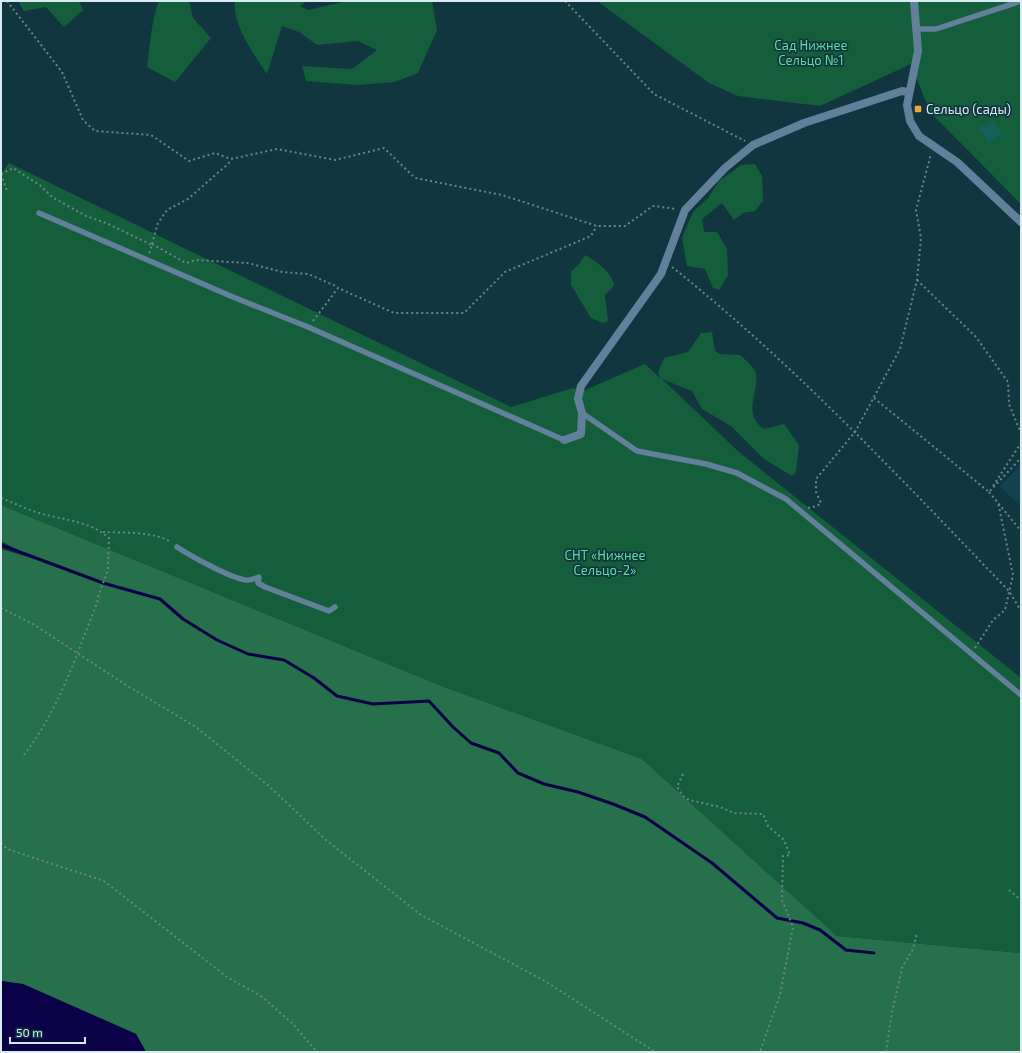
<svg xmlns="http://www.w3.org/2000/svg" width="1022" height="1053" viewBox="0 0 1022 1053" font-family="'Exo 2',sans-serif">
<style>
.built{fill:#12424e}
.green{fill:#145e3c}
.forest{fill:#26704b}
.water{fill:#0c0247}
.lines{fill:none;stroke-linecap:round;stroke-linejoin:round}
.stream{stroke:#0c0247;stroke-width:3}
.building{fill:#15605a}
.path{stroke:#68858c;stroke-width:2;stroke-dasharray:2 3;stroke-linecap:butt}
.lane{stroke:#63809b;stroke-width:5.5}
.street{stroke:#63809b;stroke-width:8}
.poi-dot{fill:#f1a540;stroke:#11363f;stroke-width:1.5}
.labels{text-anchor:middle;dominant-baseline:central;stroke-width:3.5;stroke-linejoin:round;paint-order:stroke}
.park-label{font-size:13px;fill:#5ddc9b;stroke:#11363f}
.poi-label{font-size:13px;fill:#d8ebf0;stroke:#11363f;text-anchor:start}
</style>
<rect width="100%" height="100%" fill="#11363f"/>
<polygon class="built" points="1021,464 1021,506 1000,487"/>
<g class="green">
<polygon points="18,1 79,1 83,10 64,27 46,7 24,11"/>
<path d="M159 1H189L193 18 211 38 175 82 147 67C150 45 151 22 159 1Z"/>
<path d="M235 1H307L300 6 308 10 347 1H432L437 30 418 73 395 82 357 85 306 81 302 66 352 69 377 50 358 41 317 45 299 32 282 26 267 74C254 55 232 24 235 1Z"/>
<polygon points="597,1 1021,1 1021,204 930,112 911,64 820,106 738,96 709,83"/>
<path d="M9 163 511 407 573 388 585 390 645 364 660 378 658 372 664 358 688 352 701 333 712 332 715 351 720 354 740 355C744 359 752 365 755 371 762 388 740 413 764 429L784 424 799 445 796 472 792 476 764 459 731 426 702 409 692 391 662 379 739 452 1021 678V953L837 936 642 759 439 685 1 505V174Z"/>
<polygon points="755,164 762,176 763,201 755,211 743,213 734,220 722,203 702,219 704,232 717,232 727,249 728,275 719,290 713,288 705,269 687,266 682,238 693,212 708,198 719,181 741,165"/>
<path d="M585 255C596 261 613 273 614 286L605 295 608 321 603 323 591 318 571 285V272L580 263Z"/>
</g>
<polygon class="forest" points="1,505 439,685 642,759 837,936 1021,953 1021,1052 146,1052 136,1034 23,984 1,981 1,549 35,559 1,541"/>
<polygon class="water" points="1,981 23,984 136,1034 146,1052 1,1052"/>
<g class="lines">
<polyline class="stream" points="1,545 103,583 160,599 183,619 217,640 248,654 284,660 314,678 337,696 373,704 429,701 453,727 471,743 499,753 518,773 544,784 578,792 613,804 645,817 712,863 777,918 803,923 820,930 846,950 874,953"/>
</g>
<polygon class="building" points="993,120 1002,135 988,143 979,128"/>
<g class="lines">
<g class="path">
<polyline points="7,1 62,72 83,120 95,131 151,135 189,161 215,153 231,159 277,149 335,160 384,148 415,178 502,195 597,226 625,226 653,206 676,209"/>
<polyline points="565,1 654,94 745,141"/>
<polyline points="1,174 13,168 41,186 52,197 86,216 106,223 152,245 149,254"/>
<polyline points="1,174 7,191"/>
<polyline points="152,244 186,263 196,260 248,263 282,272 308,274 338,287"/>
<polyline points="152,244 158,223 167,210 188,199 228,164 231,160"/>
<path d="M672 267C794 364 901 479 1009 591L1021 611"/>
<polyline points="917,280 976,337 1008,382 1009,404 1021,433"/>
<polyline points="313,321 338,288 394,313 464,313 505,272 591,236 597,226"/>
<polyline points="874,398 989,492 1021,458"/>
<polyline points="993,486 1021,443"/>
<polyline points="989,492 1021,531"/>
<path d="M1 498C14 503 26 509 39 513 63 520 90 521 109 538L108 570 99 594 97 603C76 656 58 712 23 756"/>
<polyline points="808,508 817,506 821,503 816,492 816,479 855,432 900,349 917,280 921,238 916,210 931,154"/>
<path d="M103 532C124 533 152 531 171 542"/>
<polyline points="1,608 33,624 126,685 196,727 270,787 326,840 421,915 545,981 655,1052"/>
<polyline points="975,648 993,620 1005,610 1013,575 998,502"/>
<polyline points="683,774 677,787 683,796 689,800 720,807 734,813 763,814 768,826 784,840 790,855 783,856 782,900 793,927 780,995 760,1052"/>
<polyline points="1,843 7,849 104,881 227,977 261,996 293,1024 317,1052"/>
<polyline points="1009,890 1021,900"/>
<polyline points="886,1052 892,1012 902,968 913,949 917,933"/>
</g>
<g class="lane">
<polyline points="917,29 936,29 1021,1"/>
<polyline points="39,213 233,297 308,327 564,440"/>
<polyline points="582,413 637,451 706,464 737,473 786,499 1021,695"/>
<path d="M177 547C189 555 237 582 249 580 252 580 256 578 259 577L258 583 265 587 329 611 335 607"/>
</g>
<g class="street">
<polyline points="914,1 918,51 907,105 910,121 919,136 957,162 1021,222"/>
<polyline points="564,440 581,434 582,413 578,399 581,386 661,274 685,210 725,168 753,145 804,123 902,91 908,92"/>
</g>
</g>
<rect class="poi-dot" x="914" y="105" width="8" height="8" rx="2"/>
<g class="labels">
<g class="park-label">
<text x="811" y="45">Сад Нижнее<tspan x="811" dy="15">Сельцо №1</tspan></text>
<text x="605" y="555">СНТ «Нижнее<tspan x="605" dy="15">Сельцо-2»</tspan></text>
</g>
<g class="poi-label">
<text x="926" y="109">Сельцо (сады)</text>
</g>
</g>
<rect width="1022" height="1053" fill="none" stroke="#d8ebf0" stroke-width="4"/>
<path d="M10 1037v6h75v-6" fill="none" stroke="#d8ebf0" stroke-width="2"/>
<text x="16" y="1037" font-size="12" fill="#d8ebf0" stroke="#11363f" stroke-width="3" paint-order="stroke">50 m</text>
</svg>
